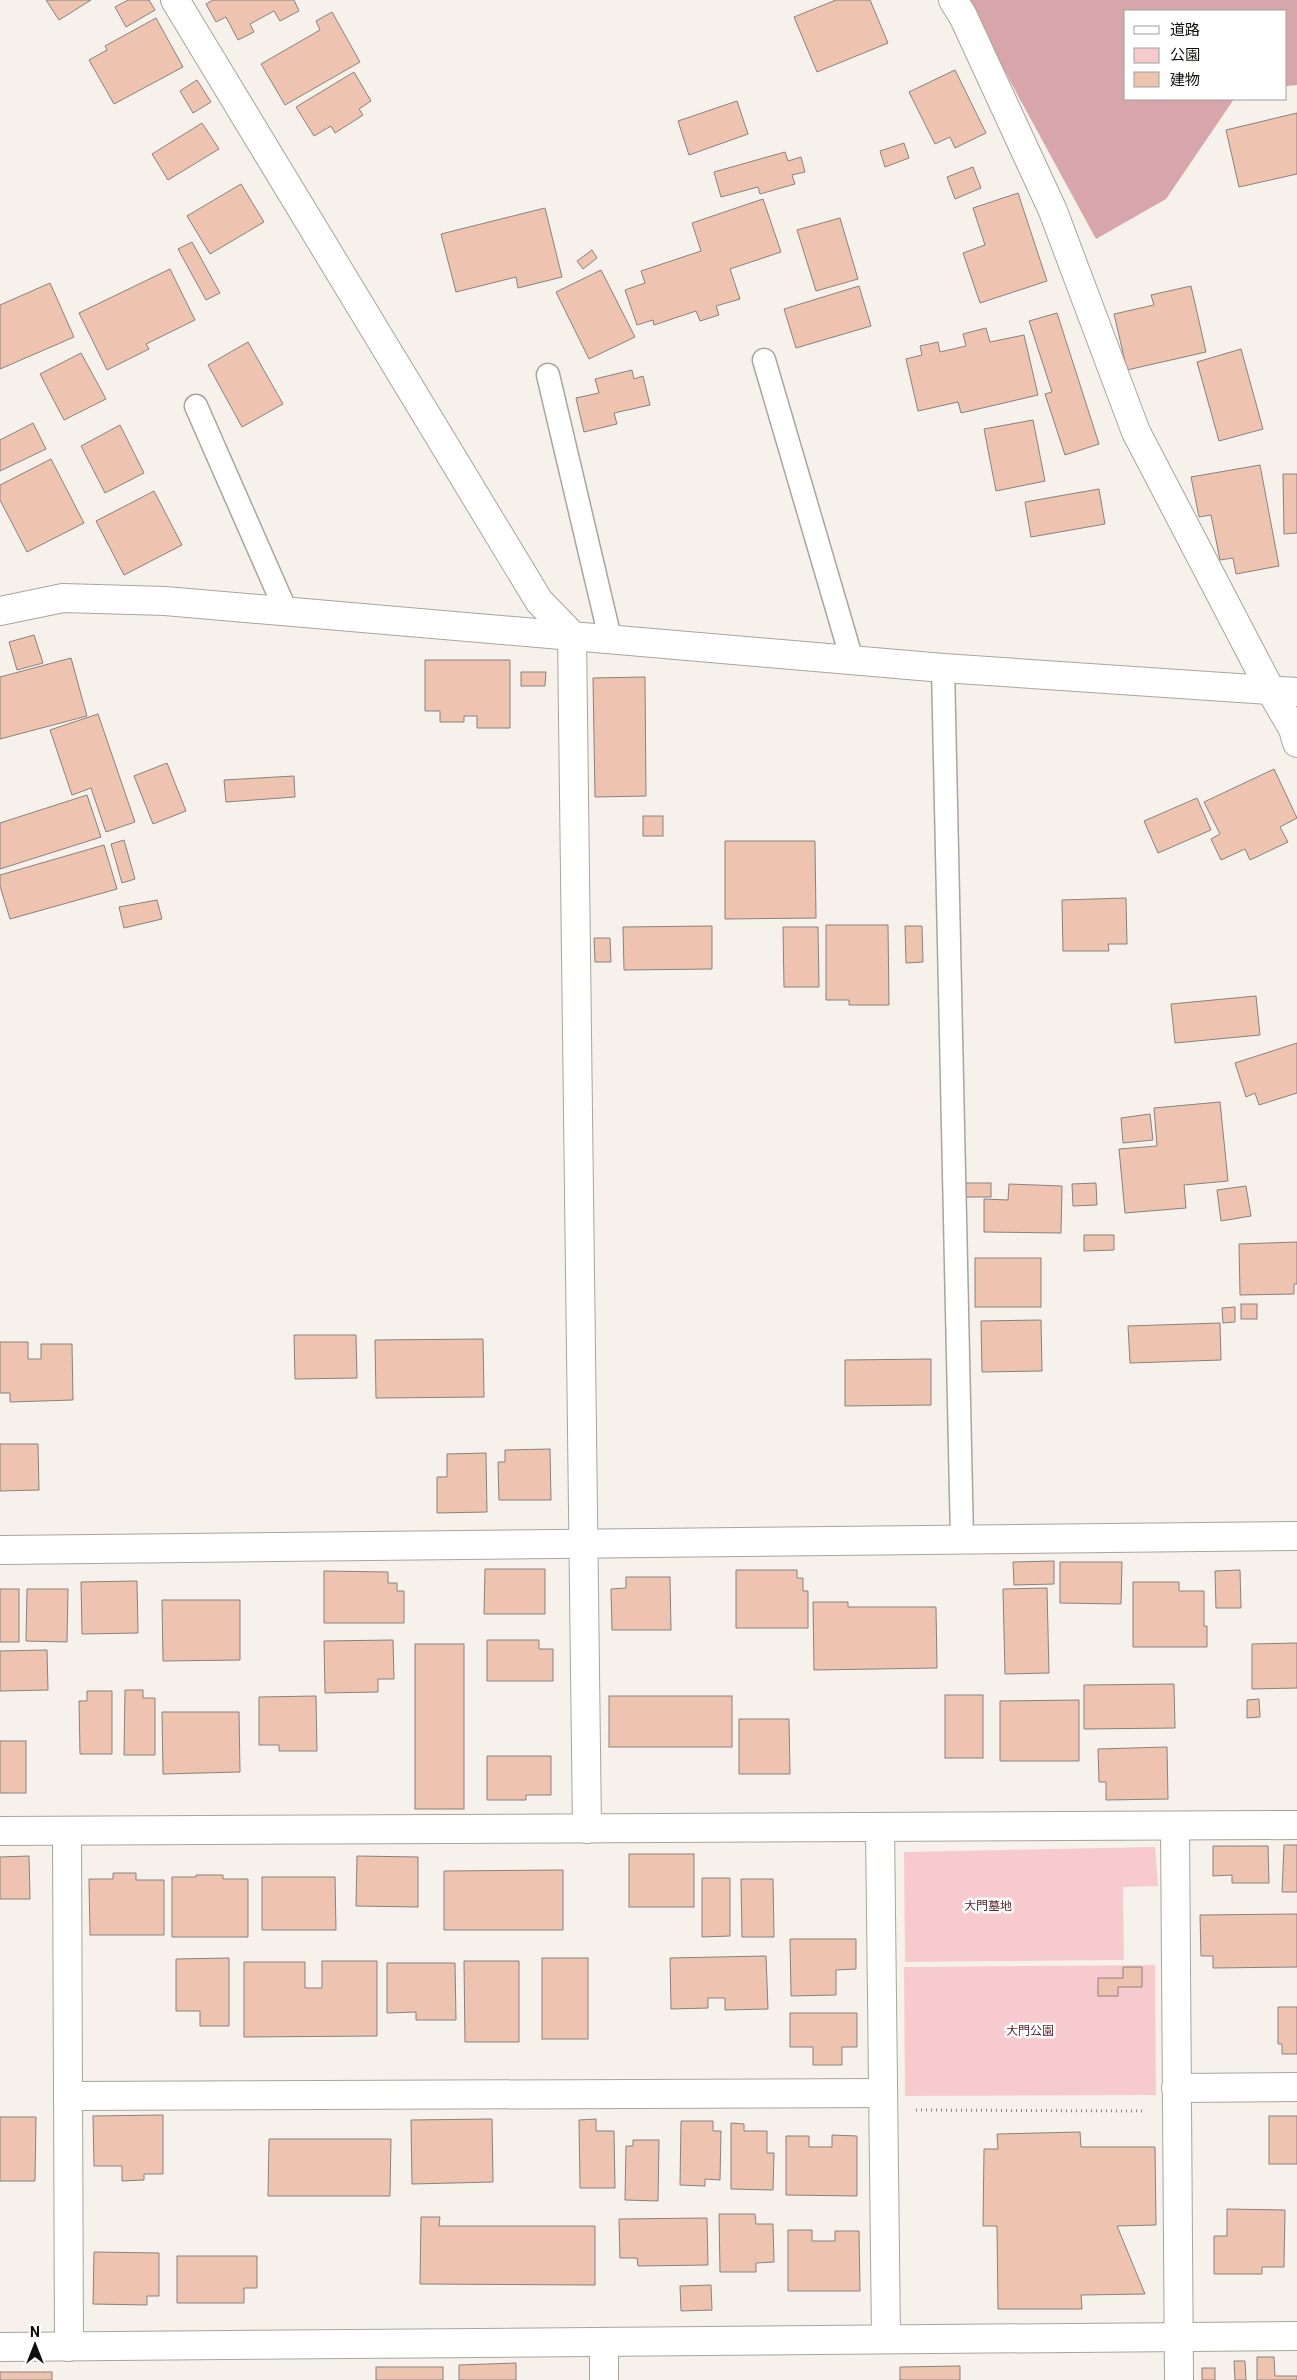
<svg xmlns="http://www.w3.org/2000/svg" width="1297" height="2380" viewBox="0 0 1297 2380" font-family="Roboto,'Noto Sans JP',sans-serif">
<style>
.green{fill:#f7cbce}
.forest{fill:#d6a6aa}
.building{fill:#eec3af;stroke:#8a827e}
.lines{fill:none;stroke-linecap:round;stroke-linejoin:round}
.lane-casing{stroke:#a9a59d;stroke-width:25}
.street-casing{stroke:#a9a59d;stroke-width:30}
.secondary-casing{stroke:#a9a59d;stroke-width:30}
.path{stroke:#8a8782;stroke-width:3;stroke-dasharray:1 4;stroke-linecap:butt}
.lane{stroke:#fff;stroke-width:22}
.street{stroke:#fff;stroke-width:28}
.secondary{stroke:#fff;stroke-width:28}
.labels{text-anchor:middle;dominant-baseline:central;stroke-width:5;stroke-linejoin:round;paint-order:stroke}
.park-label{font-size:12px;fill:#591e28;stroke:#fff}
</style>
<rect width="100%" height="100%" fill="#f6f1ea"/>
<g class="green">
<polygon points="1155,1847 1158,1886 1123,1887 1124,1960 905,1962 904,1852"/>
<polygon points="1155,1965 1156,2095 905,2096 904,1967"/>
</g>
<polygon class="forest" points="966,0 1297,0 1297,85 1286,86 1286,11 1126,11 1126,99 1234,99 1166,199 1096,239"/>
<g class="building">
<polygon points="46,0 91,0 59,20"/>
<polygon points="128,0 149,0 155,10 126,27 115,7"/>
<polygon points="213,0 294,0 299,11 280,21 274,11 250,24 254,32 238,40 226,17 216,22 206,4"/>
<polygon points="836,0 870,0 888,43 817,72 794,17"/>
<polygon points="332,12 360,62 285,105 261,64 320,30 316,21"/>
<polygon points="156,18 183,67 114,104 89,60 107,50 105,46"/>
<polygon points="955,70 986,133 955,148 950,137 935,144 909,92"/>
<polygon points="354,72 371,101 359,109 363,115 335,133 331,126 314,136 296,107"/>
<polygon points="197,80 211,102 193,113 180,91"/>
<polygon points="737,101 748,134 689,155 678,121"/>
<polygon points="1297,113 1297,174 1239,187 1226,130"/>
<polygon points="202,123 219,149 168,180 152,154"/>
<polygon points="904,143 909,158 885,167 880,151"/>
<polygon points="785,152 788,161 801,157 805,172 792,175 795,184 760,194 758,187 721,197 714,172"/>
<polygon points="973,167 981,188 955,199 947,177"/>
<polygon points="241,184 264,222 210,254 187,216"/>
<polygon points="1018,193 1047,281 980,303 963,253 985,245 973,208"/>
<polygon points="763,199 781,252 730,269 740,299 716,306 719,315 700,321 696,311 654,325 653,320 637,325 625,290 645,283 641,271 701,251 692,223"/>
<polygon points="545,208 562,277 518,288 516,277 456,292 441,234"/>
<polygon points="840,218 858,279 816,291 797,230"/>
<polygon points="192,242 220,293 206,300 178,249"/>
<polygon points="592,250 597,258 583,269 577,261"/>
<polygon points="170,269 195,320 146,344 149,349 107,370 79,313"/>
<polygon points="601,270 635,337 589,359 556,292"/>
<polygon points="50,283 74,337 0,369 0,305"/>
<polygon points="859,286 871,326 796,348 784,309"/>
<polygon points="1191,286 1206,352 1127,370 1114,314 1154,305 1151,295"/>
<polygon points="1057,313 1099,444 1065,455 1045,394 1052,392 1029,321"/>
<polygon points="986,328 990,342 1024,335 1038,395 961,413 958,402 918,411 906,359 922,355 920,346 938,342 940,352 966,346 963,334"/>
<polygon points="248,342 283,404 242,427 208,365"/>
<polygon points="1241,349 1263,429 1219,441 1197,362"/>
<polygon points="81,353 106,399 64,420 40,374"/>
<polygon points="632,370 634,379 643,376 650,405 614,413 617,424 584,432 576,398 599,393 595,379"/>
<polygon points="1033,420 1045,481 996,491 984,429"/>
<polygon points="33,423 46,449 0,471 0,440"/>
<polygon points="120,425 144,473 105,493 81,446"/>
<polygon points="51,459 84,523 27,552 0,500 0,485"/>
<polygon points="1260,465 1279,566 1236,574 1233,558 1220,560 1211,515 1199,517 1191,477"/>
<polygon points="1283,474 1297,474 1297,533 1284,534"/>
<polygon points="1099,489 1105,524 1031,537 1025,502"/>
<polygon points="154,491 182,545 124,575 96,521"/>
<polygon points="34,635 43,663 17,670 9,642"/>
<polygon points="71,658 87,716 0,739 0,677"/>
<polygon points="425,660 510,660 510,728 477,728 477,716 464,716 464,722 440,722 440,711 425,711"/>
<polygon points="521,672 546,672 545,686 521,686"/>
<polygon points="645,677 646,796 595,797 593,678"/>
<polygon points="98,714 135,822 106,832 91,788 72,795 50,730"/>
<polygon points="167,763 186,811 153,824 134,776"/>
<polygon points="1274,769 1297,818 1280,827 1288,842 1250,860 1245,849 1221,860 1211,839 1220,834 1204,802"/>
<polygon points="294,776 295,797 226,802 224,780"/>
<polygon points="87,795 101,837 0,869 0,823"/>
<polygon points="1197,798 1211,830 1158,853 1144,821"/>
<rect x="643" y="816" width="20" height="20"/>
<polygon points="124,840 135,879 122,883 111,844"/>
<polygon points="725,841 815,841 816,918 725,919"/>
<polygon points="104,845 117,889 10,919 0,886 0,875"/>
<polygon points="1126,898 1127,944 1108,944 1109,951 1063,951 1062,900"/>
<polygon points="157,900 162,919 124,928 119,907"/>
<polygon points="826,925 888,925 889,1005 849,1005 849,1000 826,1000"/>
<polygon points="712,926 712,969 624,970 623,927"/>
<polygon points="905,926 922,926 923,962 906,963"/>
<polygon points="783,927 818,927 819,987 784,987"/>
<polygon points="594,938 610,938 611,962 595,962"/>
<polygon points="1256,996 1260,1035 1175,1043 1171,1004"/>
<polygon points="1297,1043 1297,1093 1259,1105 1255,1093 1246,1097 1235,1063"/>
<polygon points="1220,1102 1228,1181 1184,1185 1186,1208 1125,1213 1119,1149 1157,1146 1154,1108"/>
<polygon points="1150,1114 1153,1140 1123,1143 1121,1118"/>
<rect x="966" y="1183" width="25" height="14"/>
<polygon points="1096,1183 1097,1205 1073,1206 1072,1184"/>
<polygon points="1009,1184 1062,1186 1061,1233 984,1232 984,1199 1008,1200"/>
<polygon points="1246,1186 1251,1216 1221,1221 1217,1190"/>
<polygon points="1084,1235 1114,1235 1114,1250 1084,1251"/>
<polygon points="1297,1242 1297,1284 1294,1284 1294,1294 1240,1295 1239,1244"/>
<rect x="975" y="1258" width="66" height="49"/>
<rect x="1241" y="1304" width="16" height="15"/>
<polygon points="1235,1307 1235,1322 1223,1323 1222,1308"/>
<polygon points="1041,1320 1042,1371 982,1372 981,1321"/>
<polygon points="1220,1323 1221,1360 1130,1363 1128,1326"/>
<polygon points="294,1335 356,1335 357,1378 295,1379"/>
<polygon points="483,1339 484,1397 376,1398 375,1340"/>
<polygon points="0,1342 28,1342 28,1359 41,1359 41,1344 72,1344 73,1400 10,1402 10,1393 0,1393"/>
<polygon points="931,1359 931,1405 845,1406 845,1360"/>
<polygon points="0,1444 38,1444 39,1490 0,1491"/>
<polygon points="550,1449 551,1500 499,1500 498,1462 505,1462 505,1450"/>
<polygon points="486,1453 487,1512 437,1513 437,1477 447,1477 447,1454"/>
<polygon points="1054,1561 1054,1584 1014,1585 1013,1562"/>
<polygon points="1060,1562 1122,1562 1121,1604 1060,1603"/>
<polygon points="485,1569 545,1569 545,1614 484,1614"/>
<polygon points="736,1570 797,1570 797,1578 803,1578 803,1591 808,1591 808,1628 736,1628"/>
<polygon points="1240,1570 1241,1608 1216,1608 1215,1571"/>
<polygon points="324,1571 388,1572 388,1583 397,1583 397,1591 404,1591 404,1623 324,1623"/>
<polygon points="626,1577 670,1577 671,1630 612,1630 611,1589 626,1588"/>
<polygon points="137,1581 138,1633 82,1634 81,1582"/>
<polygon points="1133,1582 1179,1582 1179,1591 1204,1591 1204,1626 1207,1626 1207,1647 1133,1647"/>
<polygon points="1047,1588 1049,1673 1005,1674 1003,1589"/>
<rect x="0" y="1589" width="19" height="53"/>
<polygon points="27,1589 68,1589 67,1642 26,1641"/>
<polygon points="162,1600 240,1600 240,1660 163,1661"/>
<polygon points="813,1602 848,1602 848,1607 936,1607 937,1668 814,1670"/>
<polygon points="393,1640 394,1679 378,1679 378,1692 325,1693 324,1641"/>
<polygon points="487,1640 539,1640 539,1649 553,1649 553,1681 487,1681"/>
<polygon points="1297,1643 1297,1688 1252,1689 1252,1644"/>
<rect x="415" y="1644" width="49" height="165"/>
<polygon points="47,1650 48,1690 0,1691 0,1651"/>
<polygon points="1174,1684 1175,1728 1084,1729 1084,1685"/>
<polygon points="125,1690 143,1690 143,1698 155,1698 155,1755 124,1755"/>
<polygon points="87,1691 112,1691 112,1754 80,1754 79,1701 87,1701"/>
<rect x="945" y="1695" width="38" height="63"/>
<polygon points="316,1696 317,1751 279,1751 279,1745 259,1745 259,1697"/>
<rect x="609" y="1696" width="123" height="51"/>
<polygon points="1259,1699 1260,1717 1247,1718 1247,1700"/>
<polygon points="1079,1700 1079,1761 1000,1761 1000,1701"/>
<polygon points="162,1712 239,1712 240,1772 163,1774"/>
<polygon points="739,1719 789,1719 790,1774 739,1774"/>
<rect x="0" y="1741" width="26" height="52"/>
<polygon points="1167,1747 1168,1799 1106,1800 1106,1782 1099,1782 1098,1749"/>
<polygon points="487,1756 551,1756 551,1795 526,1795 526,1800 487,1800"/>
<polygon points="1284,1845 1297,1845 1297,1892 1282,1892"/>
<polygon points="1213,1846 1268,1846 1269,1883 1232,1883 1232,1875 1213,1876"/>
<rect x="629" y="1854" width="65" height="53"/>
<polygon points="29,1856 30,1899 0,1899 0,1857"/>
<polygon points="357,1856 418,1857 418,1907 356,1906"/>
<polygon points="563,1870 563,1930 444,1930 444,1871"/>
<polygon points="113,1873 136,1873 136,1880 164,1880 164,1935 90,1935 89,1879 113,1879"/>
<polygon points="196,1875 223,1875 223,1879 248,1879 248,1937 172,1937 172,1877 196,1877"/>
<polygon points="262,1877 335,1877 336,1930 262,1930"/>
<polygon points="702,1878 730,1878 730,1936 702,1937"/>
<polygon points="741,1879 773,1879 774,1937 742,1937"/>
<polygon points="1297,1914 1297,1967 1213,1968 1213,1956 1201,1956 1200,1915"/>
<polygon points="790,1939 856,1939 856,1969 836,1970 836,1995 791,1996"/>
<polygon points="766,1956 768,2009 725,2010 725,1998 708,1998 708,2008 671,2009 670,1958"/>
<polygon points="229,1958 229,2026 200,2026 200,2011 176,2011 176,1959"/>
<rect x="542" y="1958" width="46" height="81"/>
<polygon points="322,1961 377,1961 377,2036 244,2037 244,1962 305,1962 305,1988 322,1988"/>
<polygon points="464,1961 519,1961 519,2042 465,2042"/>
<polygon points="387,1963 455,1963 456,2020 416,2020 416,2012 387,2013"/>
<polygon points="1123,1967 1142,1967 1142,1987 1118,1987 1118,1996 1098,1996 1098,1978 1123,1978"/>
<polygon points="1278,2007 1297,2007 1297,2054 1282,2054 1282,2044 1278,2044"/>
<polygon points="790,2013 857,2013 857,2047 842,2047 842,2065 813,2065 813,2047 790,2047"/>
<polygon points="163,2115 163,2174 144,2174 144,2180 122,2181 122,2166 94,2166 93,2116"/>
<rect x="1269" y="2116" width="28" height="48"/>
<polygon points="0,2117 36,2117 35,2181 0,2181"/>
<polygon points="492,2119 493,2182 412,2184 411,2120"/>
<polygon points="596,2119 596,2131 614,2131 615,2188 580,2188 579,2120"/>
<polygon points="681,2121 713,2121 713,2131 721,2131 720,2180 705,2179 705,2186 680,2185"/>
<polygon points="731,2123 744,2124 744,2131 767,2131 767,2153 774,2153 773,2190 731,2189"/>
<polygon points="1080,2132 1081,2147 1155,2147 1156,2225 1117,2226 1145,2294 1081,2295 1082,2309 998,2309 997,2226 983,2226 984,2149 998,2149 997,2134"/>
<polygon points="832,2135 857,2136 857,2196 786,2195 786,2136 809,2136 809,2147 832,2147"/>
<polygon points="269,2139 391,2139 390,2196 268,2196"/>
<polygon points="633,2140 659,2140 658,2201 625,2200 626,2146 633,2146"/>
<polygon points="1227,2209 1285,2210 1284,2267 1262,2267 1262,2274 1214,2274 1214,2236 1227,2236"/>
<polygon points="719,2214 755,2214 756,2224 773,2224 774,2262 756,2263 756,2272 720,2272"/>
<polygon points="421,2217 440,2217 439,2226 595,2226 595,2285 420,2284"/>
<polygon points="707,2218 708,2265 638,2266 637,2258 620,2258 619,2219"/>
<polygon points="788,2230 812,2230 812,2241 835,2241 835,2231 859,2231 860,2291 788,2291"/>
<polygon points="94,2252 159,2253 159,2296 147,2296 147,2305 93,2304"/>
<polygon points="177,2256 257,2256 257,2288 244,2288 244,2303 177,2303"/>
<polygon points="711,2285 712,2310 681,2311 680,2286"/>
<polygon points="1257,2357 1274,2357 1275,2376 1297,2376 1297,2380 1257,2380"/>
<polygon points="1234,2361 1245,2361 1246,2380 1235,2380"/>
<polygon points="516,2363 516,2380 459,2380 459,2365"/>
<polygon points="960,2366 960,2380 900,2380 900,2367"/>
<rect x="376" y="2367" width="67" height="13"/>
<rect x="1202" y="2368" width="13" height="12"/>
<rect x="0" y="2372" width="52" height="8"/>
</g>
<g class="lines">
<defs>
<g id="lane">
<polyline points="764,360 852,660"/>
<polyline points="548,375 610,638"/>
<polyline points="196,406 286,611"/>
<polyline points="943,668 962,1540"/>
</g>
<g id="street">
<polyline points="175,0 539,601 572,635 587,1829"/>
<polyline points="0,611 63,598 165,601 943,668 1297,692"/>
<polyline points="0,1550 1297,1536"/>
<polyline points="1175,1826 1179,2380"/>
<polyline points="880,1827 886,2339"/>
<polyline points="0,1831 1297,1825"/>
<polyline points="67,1831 69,2347"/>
<polyline points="1176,2088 1297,2087"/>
<polyline points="68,2096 883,2093"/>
<polyline points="604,2342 604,2380"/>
<polyline points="0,2347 1297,2336"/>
</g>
<polyline id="secondary" points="953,0 963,16 1053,211 1136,432 1271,691 1293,729 1297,743"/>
</defs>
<use href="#lane" class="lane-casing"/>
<use href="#street" class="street-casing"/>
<use href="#secondary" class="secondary-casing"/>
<polyline class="path" points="916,2110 1142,2111"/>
<use href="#lane" class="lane"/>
<use href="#street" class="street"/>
<use href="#secondary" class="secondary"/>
</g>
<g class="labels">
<g class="park-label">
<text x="988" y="1906">大門墓地</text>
<text x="1030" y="2031">大門公園</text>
</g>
</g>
<rect x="1124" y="10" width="162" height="90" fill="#ffffff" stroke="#9f9f9e"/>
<rect x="1134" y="26" width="25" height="8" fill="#ffffff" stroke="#9f9f9e"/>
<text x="1170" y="35" font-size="15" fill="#100f0c">道路</text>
<rect x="1134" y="48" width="25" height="15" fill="#f7cbce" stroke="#9f9f9e"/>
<text x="1170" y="60" font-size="15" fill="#100f0c">公園</text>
<rect x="1134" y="72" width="25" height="15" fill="#eec3af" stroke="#9f9f9e"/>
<text x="1170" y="85" font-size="15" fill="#100f0c">建物</text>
<g transform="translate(35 2345)" stroke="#ffffff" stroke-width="4" paint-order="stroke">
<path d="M0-4L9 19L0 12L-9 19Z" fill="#100f0c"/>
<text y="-8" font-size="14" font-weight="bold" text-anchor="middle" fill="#100f0c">N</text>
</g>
</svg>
